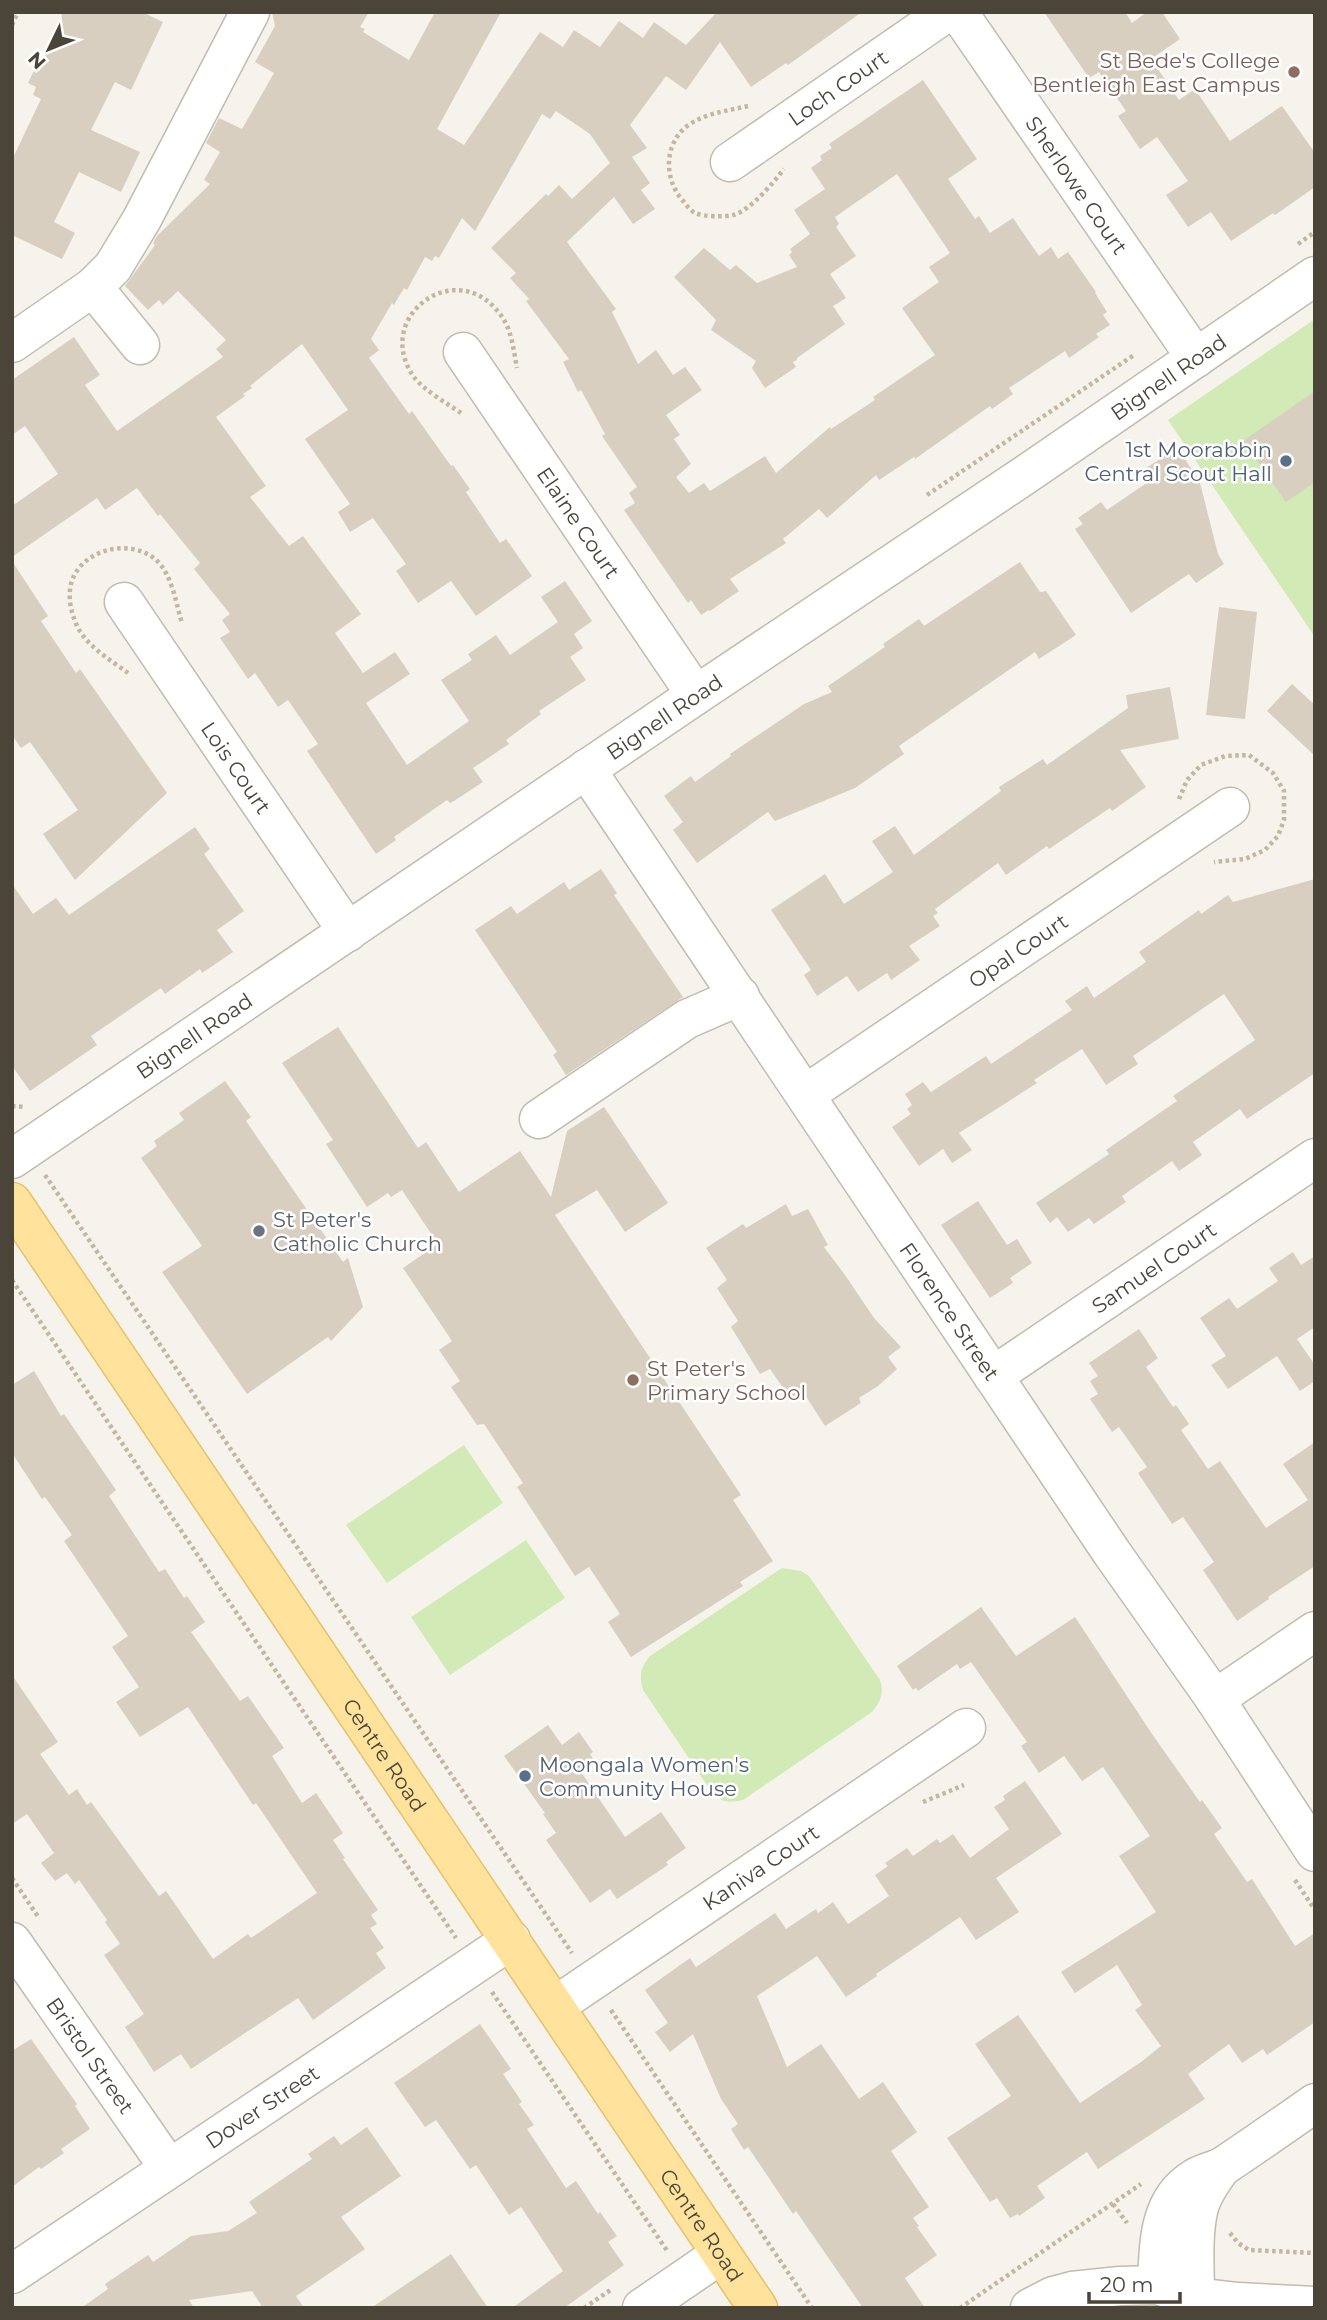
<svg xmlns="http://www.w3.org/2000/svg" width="1327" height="2320" viewBox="0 0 1327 2320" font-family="Montserrat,sans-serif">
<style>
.green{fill:#d2eab5}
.building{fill:#d8cfc1}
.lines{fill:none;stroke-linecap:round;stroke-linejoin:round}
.minor-casing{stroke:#c2bbae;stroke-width:41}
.major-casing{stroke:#e6c16a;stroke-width:41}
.path{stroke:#c4b79f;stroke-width:4.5;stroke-dasharray:3.5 3.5;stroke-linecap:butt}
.minor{stroke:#fff;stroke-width:38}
.major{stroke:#ffe39c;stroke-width:38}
.education-dot{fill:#8d6e63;stroke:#fff;stroke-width:2.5}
.service-dot{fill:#5c6f8a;stroke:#fff;stroke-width:2.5}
.worship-dot{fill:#6b7280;stroke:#fff;stroke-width:2.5}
.labels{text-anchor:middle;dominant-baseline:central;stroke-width:5;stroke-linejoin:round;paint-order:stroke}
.education-label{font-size:21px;fill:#785e54;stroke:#fff;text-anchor:end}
.street-label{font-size:21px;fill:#4b4439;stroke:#fff}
.service-label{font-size:21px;fill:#4e5e75;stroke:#fff;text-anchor:end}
.worship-label{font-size:21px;fill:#5b616d;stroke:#fff;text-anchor:start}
</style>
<rect width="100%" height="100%" fill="#f6f3ec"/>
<g class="green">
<polygon points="1315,319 1315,637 1168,420"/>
<polygon points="464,1445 503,1503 387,1583 346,1525"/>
<polygon points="526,1540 565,1598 450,1675 411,1617"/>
<path d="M782 1568 801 1571 809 1576 880 1680C884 1693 881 1701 872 1712L743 1800C728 1803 721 1803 711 1791L643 1690C639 1676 640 1668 650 1656Z"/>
</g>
<g class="building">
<polygon points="63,12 142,12 163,22 131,90 115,82 91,130 140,152 121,192 79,172 54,222 75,233 62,259 12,235 12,160 41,99 33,95 36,87 28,83"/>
<polygon points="272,12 369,12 360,27 365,29 363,32 409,60 435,12 501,12 437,129 464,145 540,32 563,47 574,30 600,47 619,21 643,38 654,22 686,45 717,12 862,12 788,65 786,63 751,87 720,42 686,90 666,76 630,125 647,148 632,157 650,183 641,190 655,209 633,224 614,197 567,242 616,309 612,312 638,364 656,350 673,375 685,367 702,390 666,415 680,435 674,439 691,464 676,477 689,493 704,483 710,491 765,456 776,473 830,427 831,429 875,400 873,397 935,355 902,308 939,282 929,267 950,253 897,174 835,217 839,224 836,227 856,256 830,274 846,298 833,306 845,324 797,358 797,360 793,362 796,367 765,388 752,368 756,361 711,330 716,320 674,277 704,248 730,270 736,265 757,283 797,267 789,255 792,252 790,249 810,234 794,210 825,189 811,168 822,160 820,156 832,148 829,144 923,80 977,159 948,179 975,219 979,216 990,233 1013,218 1039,256 1051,247 1058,259 1068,252 1096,292 1095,293 1107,312 1103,315 1110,325 1096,334 1099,337 1069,358 1065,351 1009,388 1013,394 992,409 990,406 915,459 914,457 879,480 876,475 827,518 819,509 783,539 786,543 730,579 739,591 710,611 709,610 701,615 691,600 688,603 624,510 635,503 629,493 637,487 602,436 605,434 581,390 578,392 563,362 569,359 526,301 529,299 510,278 516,273 491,248 546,194 548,196 559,185 572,199 610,163 590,134 556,111 550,119 542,114 475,231 462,218 439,258 435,256 432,261 425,257 407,290 404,288 394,305 392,303 371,339 379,350 369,358 409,414 412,411 451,466 453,465 470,489 466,492 500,543 506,539 532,576 476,616 451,581 418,603 396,571 406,564 373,518 350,532 338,512 350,504 305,439 348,410 302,344 250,386 252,388 243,394 245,396 216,417 266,486 250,497 289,546 303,536 361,614 335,633 363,673 395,652 410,674 366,703 407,765 469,721 441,680 472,660 468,654 496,635 510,655 558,622 541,597 565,581 592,621 574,634 583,648 570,657 586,680 539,711 541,714 506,740 509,744 473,768 483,782 454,801 450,803 447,800 394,837 396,840 376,854 307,751 318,744 288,700 278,707 255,673 248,679 220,638 230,632 222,620 230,614 194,569 200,563 160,514 158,516 137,488 105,510 97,498 12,557 12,506 58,474 25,426 12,435 12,380 74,337 100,375 85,385 117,431 223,357 216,349 226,340 178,291 163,305 159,300 148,310 125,286 155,245 153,243 157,236 210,184 204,180 220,152 206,143 219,118 242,129 274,73 255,62 275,26"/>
<polygon points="1044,12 1125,12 1132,23 1147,12 1162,12 1180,39 1151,59 1179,100 1195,89 1230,141 1282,106 1315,153 1315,187 1275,215 1273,213 1231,241 1211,212 1188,227 1166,195 1188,181 1157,137 1140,149 1118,116 1126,111 1099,72 1089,78"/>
<polygon points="1315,391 1315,482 1286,502 1243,441"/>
<polygon points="1178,448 1200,483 1218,554 1224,564 1196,583 1189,574 1131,613 1075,529 1083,524 1078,518 1101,502 1107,510 1148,482 1141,471"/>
<polygon points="12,561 48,616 41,621 76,673 80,669 167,793 75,880 43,834 78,810 30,742 21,748 12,735"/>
<polygon points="1020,562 1040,592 1046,591 1076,635 1039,659 1035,652 987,685 899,746 904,754 855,788 775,821 768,812 697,863 673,830 683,822 664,796 691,776 695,782 731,756 730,754 804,704 832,692 828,686 885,647 883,644 919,619 924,626"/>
<polygon points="1219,607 1257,612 1245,719 1206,715"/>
<polygon points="1292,684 1315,705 1315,756 1267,711"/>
<polygon points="1170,687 1179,739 1120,750 1146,787 1112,811 1110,808 1049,849 1047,846 1006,875 998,863 935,909 938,913 933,916 940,926 909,946 920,960 891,980 887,973 858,992 847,976 817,996 804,975 811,970 771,910 825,874 844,904 893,872 872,841 895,826 914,855 1001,791 999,787 1043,759 1047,765 1128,708 1126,695"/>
<polygon points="195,827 210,849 204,854 244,911 217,930 233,952 202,973 200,969 165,994 161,988 91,1036 97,1045 30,1091 12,1066 12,884 33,914 56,898 69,915"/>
<polygon points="601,869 617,893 614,895 683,997 566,1075 553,1055 557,1052 475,930 511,906 517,914 564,882 569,890"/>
<polygon points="1315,879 1315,1073 1247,1119 1240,1109 1193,1142 1202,1155 1179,1171 1172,1161 1122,1196 1126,1202 1094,1224 1089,1218 1068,1232 1057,1217 1050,1223 1036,1203 1109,1154 1106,1150 1177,1101 1173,1096 1255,1040 1224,994 1133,1056 1138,1064 1106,1085 1082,1049 1034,1080 1037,1083 959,1133 972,1150 952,1163 943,1149 919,1166 892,1127 911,1114 907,1109 912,1105 905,1094 923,1082 931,1092 986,1056 991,1064 1072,1010 1065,1001 1087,986 1094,998 1146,962 1139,952 1199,910 1201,914 1228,895 1233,902"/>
<polygon points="338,1027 418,1148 426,1142 459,1192 520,1151 551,1197 567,1131 604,1107 668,1203 625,1232 597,1190 555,1215 741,1495 733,1500 773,1561 740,1582 743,1586 631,1657 608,1622 620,1614 589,1567 575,1576 517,1487 523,1483 484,1424 477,1425 451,1387 460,1381 439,1350 452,1341 403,1268 438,1244 402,1190 391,1197 388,1193 367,1207 326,1144 333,1140 282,1063"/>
<polygon points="225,1081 251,1117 246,1121 343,1262 348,1258 363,1307 331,1341 328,1337 247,1394 162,1272 202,1246 141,1158 157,1146 154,1141 184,1120 179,1113"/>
<polygon points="978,1201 1007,1245 1017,1239 1032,1263 1010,1278 1013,1283 990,1298 941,1225"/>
<polygon points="786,1204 792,1216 808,1209 828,1245 824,1247 845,1275 874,1318 901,1347 888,1357 897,1369 878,1386 859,1398 861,1403 825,1426 805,1395 793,1402 770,1369 760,1374 731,1327 738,1321 717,1288 727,1280 706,1248 743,1224 746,1228"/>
<polygon points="1293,1252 1301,1265 1315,1256 1315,1327 1297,1339 1315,1365 1315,1381 1300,1391 1277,1356 1228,1389 1211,1365 1226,1356 1200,1318 1229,1298 1237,1309 1278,1281 1269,1268"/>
<polygon points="1139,1329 1158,1358 1146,1367 1173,1407 1176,1405 1189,1424 1181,1430 1208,1469 1220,1461 1266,1528 1308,1500 1283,1464 1315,1442 1315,1566 1268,1597 1269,1599 1237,1621 1203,1570 1214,1562 1183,1517 1172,1524 1138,1473 1147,1467 1119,1427 1112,1432 1090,1399 1098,1394 1090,1381 1098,1376 1089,1363"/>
<polygon points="34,1371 61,1416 64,1414 116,1490 109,1496 159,1572 165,1569 184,1598 187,1596 205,1622 191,1632 240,1701 248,1696 284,1748 272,1756 302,1803 316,1793 343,1833 333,1840 345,1858 343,1859 378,1910 371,1915 377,1924 370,1928 384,1948 376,1953 386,1968 313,2020 298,1998 191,2069 181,2054 154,2072 125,2027 144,2014 104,1955 120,1944 105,1922 107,1920 79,1880 75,1884 67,1873 55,1881 41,1863 54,1853 27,1814 12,1824 12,1675 58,1742 40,1754 69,1795 77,1789 87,1805 91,1802 159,1896 166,1891 213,1959 248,1934 251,1938 317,1893 256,1803 253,1805 188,1707 140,1737 116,1702 139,1687 112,1647 128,1636 64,1541 72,1535 45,1497 42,1499 12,1453 12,1385"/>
<polygon points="981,1607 1016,1656 1075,1617 1152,1734 1200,1802 1202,1800 1222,1828 1214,1834 1247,1882 1252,1879 1295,1946 1315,1933 1315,2022 1267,2055 1263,2049 1242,2063 1229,2044 1188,2074 1205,2099 1098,2169 1087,2152 1037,2186 1045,2198 1019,2216 1018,2214 1010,2218 997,2198 990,2202 947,2138 1011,2096 975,2044 1018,2015 1080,2103 1141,2062 1161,2046 1135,2010 1142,2005 1117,1965 1075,1993 1061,1972 1156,1912 1119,1856 1150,1836 1103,1767 1082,1781 1064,1756 1039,1773 1021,1746 1027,1742 971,1662 960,1669 957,1664 918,1691 916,1688 913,1690 897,1666"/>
<polygon points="548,1725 562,1745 579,1732 593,1752 590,1754 594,1760 592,1761 593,1764 581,1772 625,1837 661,1812 686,1848 666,1862 668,1865 617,1899 610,1889 590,1903 546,1840 556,1833 543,1814 545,1813 504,1756"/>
<polygon points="1025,1781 1062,1834 996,1878 1019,1912 976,1940 960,1917 876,1974 877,1976 846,1997 817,1956 757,1996 787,2067 821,2044 859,2099 883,2082 917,2132 891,2151 929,2207 913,2218 919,2226 917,2227 937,2255 905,2278 925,2308 863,2308 796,2211 793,2214 748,2147 744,2150 731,2129 738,2124 721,2099 693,2034 670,2052 655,2032 668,2023 645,1990 690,1958 696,1967 775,1913 786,1929 816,1909 818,1913 833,1902 848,1924 889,1896 875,1875 888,1866 885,1863 907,1848 913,1856 937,1839 940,1843 953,1834 970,1858 1009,1829 994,1807 1005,1800 1003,1796"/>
<polygon points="480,2024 511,2069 503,2074 522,2102 519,2104 534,2125 527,2129 566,2188 576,2181 598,2214 600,2212 617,2236 608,2242 624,2265 564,2308 512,2308 563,2271 521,2207 509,2215 476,2165 470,2169 436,2120 425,2127 394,2083"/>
<polygon points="31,2039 77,2104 75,2106 90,2129 61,2149 64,2153 41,2169 39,2167 12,2187 12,2051"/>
<polygon points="367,2127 401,2176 341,2217 365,2249 296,2296 304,2308 263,2308 252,2291 189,2300 194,2308 81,2308 108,2289 105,2284 148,2255 153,2262 191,2236 228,2231 257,2213 249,2202 312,2159 308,2154 334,2136 341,2145"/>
<polygon points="451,2254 488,2308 371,2308"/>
</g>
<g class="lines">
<defs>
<g id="minor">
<path id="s1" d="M958 12 1196 358"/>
<path id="s2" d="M730 162 947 12"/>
<polyline points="93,287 140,345"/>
<polyline points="12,343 93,287 113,267 142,219 250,12"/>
<path id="s3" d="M463 352 696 695"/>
<path id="s4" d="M124 602 348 932"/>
<path id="s5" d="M586 769 1112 1553 1215 1699 1315 1852"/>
<path id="s6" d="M806 1094 1230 807"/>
<polyline points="539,1119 687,1019 740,996"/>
<path id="s7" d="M12 1159 696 695 1028 473 1315 276"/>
<path id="s8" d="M993 1376 1315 1158"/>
<polyline points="1215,1699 1315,1631"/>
<path id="s9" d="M12 1942 169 2168"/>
<path id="s10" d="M555 2006 966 1728"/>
<path id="s11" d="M12 2274 511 1940"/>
<path d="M1157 2285C1159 2246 1157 2201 1195 2178 1204 2172 1216 2171 1225 2165 1255 2145 1285 2124 1315 2103"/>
<path d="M1195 2297C1195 2268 1192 2235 1199 2207 1203 2193 1212 2180 1221 2168"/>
<polyline points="642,2308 721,2254"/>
<polyline points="1030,2308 1053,2296 1072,2291 1120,2286 1157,2285 1195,2297 1238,2302 1315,2306"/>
</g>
<g id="major">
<path id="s12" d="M12 1202 758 2308"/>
</g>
</defs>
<use href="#minor" class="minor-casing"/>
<use href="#major" class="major-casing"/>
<g class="path">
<polyline points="12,25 18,12"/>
<path d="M748 106C727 111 705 113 687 126 663 145 664 181 684 202 687 206 691 211 695 213 705 217 722 217 733 215 750 211 773 183 784 169"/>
<polyline points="1298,244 1315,232"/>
<path d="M461 413C448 404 422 389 414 377 370 315 462 251 504 320 512 333 514 353 517 368"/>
<polyline points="927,495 1134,355"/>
<path d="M128 673C109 659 83 644 75 621 69 606 67 588 75 574 90 547 132 540 155 559 172 573 176 604 182 623"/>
<polyline points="1179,799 1187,780 1201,765 1225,756 1249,755 1273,773 1284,791 1284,820 1278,836 1265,850 1245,859 1214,862"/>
<polyline points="12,1106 25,1107"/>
<polyline points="45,1175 572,1953"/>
<polyline points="12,1280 456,1938"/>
<polyline points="923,1802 964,1785"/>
<polyline points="12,1878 39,1918"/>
<polyline points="1295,1880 1315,1910"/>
<polyline points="492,1992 668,2252"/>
<polyline points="611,2010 812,2308"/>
<polyline points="1113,2204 1127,2223"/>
<polyline points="1230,2233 1238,2243 1249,2250 1315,2253"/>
<polyline points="584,2308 612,2289"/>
<polyline points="960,2308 1141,2184"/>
</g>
<use href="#minor" class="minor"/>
<use href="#major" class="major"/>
</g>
<g class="education-dot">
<circle cx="1294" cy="72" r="7"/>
<circle cx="633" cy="1380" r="7"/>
</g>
<g class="service-dot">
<circle cx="1286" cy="461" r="7"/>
<circle cx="525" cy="1776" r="7"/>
</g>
<circle class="worship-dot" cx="259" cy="1231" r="7"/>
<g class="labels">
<g class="education-label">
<text x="1280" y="60">St Bede's College<tspan x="1280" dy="24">Bentleigh East Campus</tspan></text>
<text x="647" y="1368" text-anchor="start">St Peter's<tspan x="647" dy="24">Primary School</tspan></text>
</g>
<g class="street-label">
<text stroke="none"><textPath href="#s2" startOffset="131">Loch Court</textPath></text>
<text stroke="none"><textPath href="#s1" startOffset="210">Sherlowe Court</textPath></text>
<text stroke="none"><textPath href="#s7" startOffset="1396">Bignell Road</textPath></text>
<text stroke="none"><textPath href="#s3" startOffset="206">Elaine Court</textPath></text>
<text stroke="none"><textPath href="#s7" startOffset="788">Bignell Road</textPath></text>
<text stroke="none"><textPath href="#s4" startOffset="200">Lois Court</textPath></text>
<text stroke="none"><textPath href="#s6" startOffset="256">Opal Court</textPath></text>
<text stroke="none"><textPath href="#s7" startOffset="220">Bignell Road</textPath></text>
<text stroke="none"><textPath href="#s8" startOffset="194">Samuel Court</textPath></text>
<text stroke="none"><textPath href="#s5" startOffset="653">Florence Street</textPath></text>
<text stroke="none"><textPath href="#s12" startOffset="667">Centre Road</textPath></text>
<text stroke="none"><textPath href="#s10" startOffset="248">Kaniva Court</textPath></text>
<text stroke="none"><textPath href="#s9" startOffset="138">Bristol Street</textPath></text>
<text stroke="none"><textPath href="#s11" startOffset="301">Dover Street</textPath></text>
<text stroke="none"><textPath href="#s12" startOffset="1234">Centre Road</textPath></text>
</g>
<g class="service-label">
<text x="1272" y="449">1st Moorabbin<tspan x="1272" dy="24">Central Scout Hall</tspan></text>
<text x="539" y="1764" text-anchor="start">Moongala Women's<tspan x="539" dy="24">Community House</tspan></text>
</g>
<g class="worship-label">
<text x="273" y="1219">St Peter's<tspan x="273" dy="24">Catholic Church</tspan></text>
</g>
</g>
<rect width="1327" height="2320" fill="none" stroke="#4b4439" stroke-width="28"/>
<g transform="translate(49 49) rotate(227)" stroke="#ffffff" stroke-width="5" paint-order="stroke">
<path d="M0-5L12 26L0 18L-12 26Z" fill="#4b4439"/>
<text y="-10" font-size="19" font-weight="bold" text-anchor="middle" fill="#4b4439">N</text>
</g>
<path d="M1089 2292v10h91v-10" fill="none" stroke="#4b4439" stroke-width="3.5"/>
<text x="1100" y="2292" font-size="21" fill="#4b4439" stroke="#ffffff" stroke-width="5" paint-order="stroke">20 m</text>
</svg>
